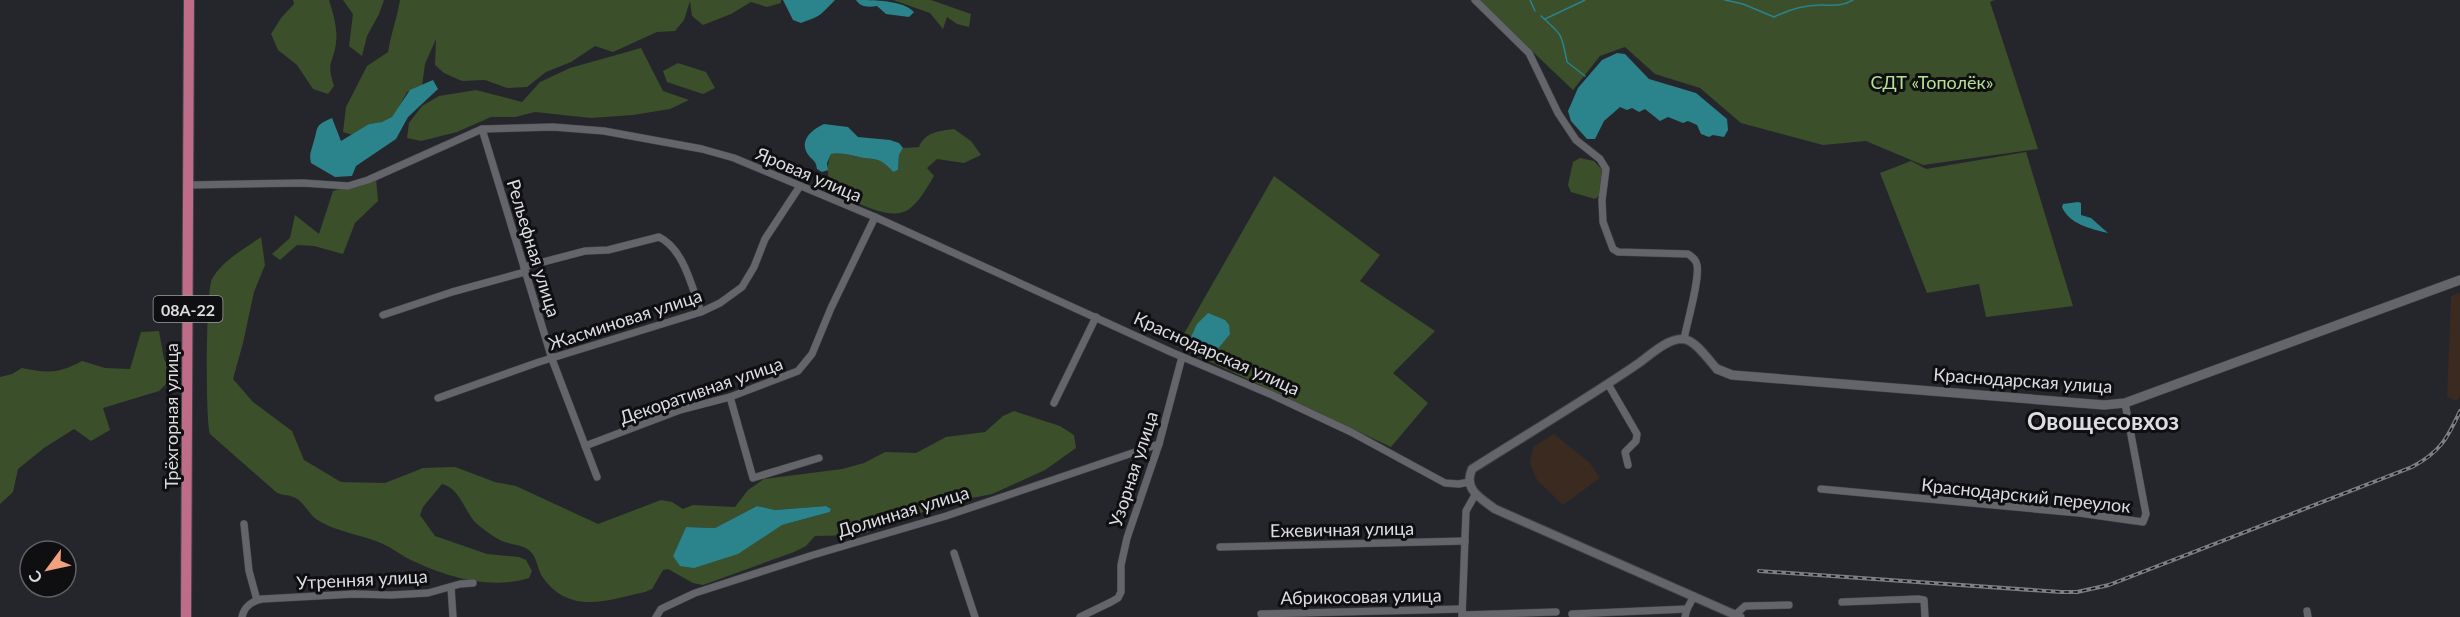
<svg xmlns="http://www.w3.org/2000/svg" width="2460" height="617" viewBox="0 0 2460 617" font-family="Lato,sans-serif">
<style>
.industrial{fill:#3a2a1f}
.green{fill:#3b4f2a;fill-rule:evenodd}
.water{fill:#2b838c}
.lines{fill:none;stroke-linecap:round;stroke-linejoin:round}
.stream{stroke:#2b838c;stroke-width:1.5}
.minor-casing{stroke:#444548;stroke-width:8}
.tertiary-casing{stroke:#444548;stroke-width:10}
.secondary-casing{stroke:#444548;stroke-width:10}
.trunk-casing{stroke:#444548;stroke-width:12}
.minor{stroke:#64656a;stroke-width:7}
.tertiary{stroke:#64656a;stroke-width:8}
.secondary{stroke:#64656a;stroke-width:9}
.trunk{stroke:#be6c87;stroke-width:10}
.rail-casing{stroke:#7d7e82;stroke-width:4}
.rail{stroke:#0f0f11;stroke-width:1.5;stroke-dasharray:4.5;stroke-linecap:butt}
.labels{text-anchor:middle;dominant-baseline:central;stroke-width:6;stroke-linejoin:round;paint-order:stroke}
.shield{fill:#0f0f11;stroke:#9e9fa2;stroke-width:1.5}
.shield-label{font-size:16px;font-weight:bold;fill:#dcdde0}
.park-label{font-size:18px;fill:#b6e193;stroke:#0f0f11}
.street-label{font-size:18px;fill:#dcdde0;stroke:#0f0f11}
.district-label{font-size:24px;font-weight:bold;fill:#dcdde0;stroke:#0f0f11}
</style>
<rect width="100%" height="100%" fill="#25262b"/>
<g class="industrial">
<polygon points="2460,293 2460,395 2457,401 2447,397 2451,296"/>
<polygon points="1554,434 1590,463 1600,478 1563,505 1537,480 1530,464 1533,447"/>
</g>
<g class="green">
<path d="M293 0H329C333 13 338 29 336 43 333 65 326 60 334 86L328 94 313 89 297 65 278 50 271 34 281 18 294 4Z"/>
<polygon points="343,0 384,0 379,14 367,36 362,56 349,46 353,14"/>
<path d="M400 0H781V3L767 7 751 2 731 14 703 25 692 16 690 1 684 20 675 31 657 32 613 52 595 46 571 62 546 72 527 87 507 88 485 80 462 81 444 73 435 65 436 39 425 64 422 86 407 92 392 121 369 124 353 135 343 132 346 107 367 66 388 52C391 34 397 18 400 0Z"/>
<polygon points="893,0 931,0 971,14 969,27 957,24 947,17 943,29 930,13"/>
<polygon points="1478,0 1995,0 1990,2 2038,149 1923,165 1866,141 1823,145 1741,123 1700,88 1655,74 1625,47 1600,56 1573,90"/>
<polygon points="641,48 663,91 689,100 670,109 633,115 591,118 535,112 515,117 491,117 457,132 421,141 407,138 409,123 422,106 439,96 476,90 522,102 540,82 570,68"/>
<polygon points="678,63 706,72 715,88 703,94 667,82 663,71"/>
<path d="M954 129 971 141 981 155 964 163 937 159 927 168 934 176C927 188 919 202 908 210 888 222 849 199 832 189 827 176 826 166 831 154 841 153 846 154 855 156 873 161 879 155 893 172L898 170 899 155 903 148 919 147C925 132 939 131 954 129Z"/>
<polygon points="2026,152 2073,306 1986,317 1979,284 1927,293 1880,173 1911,161 1926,169"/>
<polygon points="1580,158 1594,161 1602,170 1599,196 1595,199 1571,192 1568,185 1573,162"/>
<polygon points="1274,176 1380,255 1360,281 1435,331 1393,373 1428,403 1391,447 1177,346"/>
<polygon points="376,178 378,201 355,223 343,254 314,246 297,245 280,260 272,254 290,238 295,215 319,234 333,191"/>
<path d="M261 237 265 265 254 292 243 343 233 379 253 402 292 431 304 460 341 482 385 483 423 468 455 467 495 482 516 486 598 524 661 500 672 502 683 509 693 505 735 507 748 490 764 479 842 469 864 463 885 452 916 453 946 437 985 432 1003 416 1014 411 1060 426 1074 435 1076 448 1045 470 992 494 952 502 938 508 928 509 910 519 860 535 815 536 806 546 794 552 703 585 693 583 668 569 663 570 652 589 645 592C608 600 571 615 544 579 537 571 538 558 530 551 522 544 509 545 500 540 492 536 480 527 474 521 464 509 459 488 442 484L423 507 420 515 435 536 487 554 519 557 526 560 532 571 529 578C489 591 440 575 405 557 398 553 392 548 385 545 363 534 337 533 316 519 308 513 303 500 293 497 287 494 282 496 276 492L210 434C205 418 206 289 212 279 223 260 244 249 261 237ZM757 506 775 510 826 506 831 509 830 512 782 525 763 536 673 556 686 527 715 528Z"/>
<path d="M159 331 164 359 174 376 159 391 103 408 110 430 91 441 74 429 44 448 18 469 13 492 0 504V377L12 374 22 368C48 373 58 374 82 361L105 368 130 369 141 332Z"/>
</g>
<g class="water">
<path d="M783 0H835C820 15 823 15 801 23L793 20Z"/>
<path d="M856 0C873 0 903 0 914 12L909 17 886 14 877 6C869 7 861 8 856 0Z"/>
<polygon points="1617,53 1625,54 1649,79 1696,93 1727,119 1728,130 1724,137 1713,135 1709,137 1701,134 1697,125 1688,121 1683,123 1668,117 1660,121 1645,109 1639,112 1632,108 1627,110 1620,107 1604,121 1595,139 1587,139 1571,121 1568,111 1578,88 1602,60"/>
<path d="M433 80 438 89 408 117 396 139 356 166 352 176 335 177 311 163C309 154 311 152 313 144 319 127 313 126 332 118L341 141 369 124 382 122 392 117 410 90Z"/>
<path d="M824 124 848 127 858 137 890 140 899 143 903 148 899 155 898 170 893 172C879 155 873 161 855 156 846 154 841 153 831 154L827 163 828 170 822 172 817 169C816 162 815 162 810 157 797 142 811 130 824 124Z"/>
<path d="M2078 202 2081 203V215L2091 218 2108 233C2091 229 2069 224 2062 207L2063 204Z"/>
<polygon points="1208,313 1225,320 1229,325 1230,334 1217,350 1202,345 1191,337 1197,324"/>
<polygon points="757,506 775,510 826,506 831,509 830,512 782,525 738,554 694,568 680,566 673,556 686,527 715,528"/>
</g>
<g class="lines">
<g class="stream">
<polyline points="1530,0 1535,11"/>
<path d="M1725 0 1743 4 1774 17C1788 10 1805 5 1821 5 1834 5 1840 7 1853 0"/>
<path d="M1541 16C1563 36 1561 32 1567 62L1585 76"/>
<polyline points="1545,19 1585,0"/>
</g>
<defs>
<g id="minor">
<path d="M1475 0 1529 53 1558 113 1576 140 1600 159 1606 169 1602 200 1603 222 1613 249 1618 252 1688 254C1692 257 1696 259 1697 265 1700 279 1687 323 1684 339"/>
<polyline points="482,129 552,359 597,477"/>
<polyline points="190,185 303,183 348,186 368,180 482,129 553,127 604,131 702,149 734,158 875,217 1171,352 1270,394 1351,432 1445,483 1459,484 1469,482"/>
<path d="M524 267 585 251 608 250 659 237C684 249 692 288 701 312"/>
<polyline points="383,315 452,292 525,272"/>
<polyline points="1608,384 1637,434 1636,441 1625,452 1628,465"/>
<polyline points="730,397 753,478 819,458"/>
<polyline points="438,398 539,362 701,312 720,303 742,287 754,267 765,239 800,186"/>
<polyline points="1054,403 1096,317"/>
<polyline points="585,446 680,410 730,397 798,371 812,354 831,308 875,217"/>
<polyline points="1821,489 2079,513 2143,522 2146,514 2125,403"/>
<polyline points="244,524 249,571 257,600"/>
<polyline points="1220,547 1465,541"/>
<polyline points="954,553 975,617"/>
<polyline points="451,587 453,617"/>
<polyline points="1842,602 1918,599 1924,600 1925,617"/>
<polyline points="2307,611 2308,617"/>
<polyline points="1261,614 1462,609"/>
<polyline points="1572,614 1687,609"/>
<polyline points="1462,615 1556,612"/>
<polyline points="1735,615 1745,606 1789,605"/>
<path d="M242 617C244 607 252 601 262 599L354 594 391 595 428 593 460 584 473 583"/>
<polyline points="656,617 661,609 695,593 813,555 946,516 1159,444"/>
<polyline points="1080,617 1111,602 1118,598 1121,592 1121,565 1127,538 1159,444 1182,357"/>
<polyline points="1462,617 1466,511 1475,495"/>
<polyline points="1685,617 1687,609 1694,596"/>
</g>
<path id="tertiary" d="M1717 369C1709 361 1696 340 1683 339 1668 338 1650 355 1639 363 1585 400 1527 434 1472 469 1463 489 1480 498 1495 509L1740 617"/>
<polyline id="secondary" points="1717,369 1732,375 2104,405 2125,403 2460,280"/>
<polyline id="trunk" points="186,617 189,0"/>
</defs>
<use href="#minor" class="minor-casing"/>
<use href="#tertiary" class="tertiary-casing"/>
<use href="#secondary" class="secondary-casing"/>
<use href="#trunk" class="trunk-casing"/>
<use href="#minor" class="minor"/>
<use href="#tertiary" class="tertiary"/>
<use href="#secondary" class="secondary"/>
<use href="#trunk" class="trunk"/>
<defs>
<path id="rail" d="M1759 571 2061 592H2077L2109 585 2412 467C2440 452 2447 439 2460 411"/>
</defs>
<use href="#rail" class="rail-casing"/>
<use href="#rail" class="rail"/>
</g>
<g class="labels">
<rect class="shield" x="153.5" y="296" width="69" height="26" rx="4.5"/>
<g class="shield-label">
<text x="188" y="309">08А-22</text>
</g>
<g class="park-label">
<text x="1932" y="82">СДТ «Тополёк»</text>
</g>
<g class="street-label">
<text transform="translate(809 174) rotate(23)">Яровая улица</text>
<text transform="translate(534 248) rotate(73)">Рельефная улица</text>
<text transform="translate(625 319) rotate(-18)">Жасминовая улица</text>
<text transform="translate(1217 353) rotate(24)">Краснодарская улица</text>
<text transform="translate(2023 380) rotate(4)">Краснодарская улица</text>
<text transform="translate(701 390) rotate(-19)">Декоративная улица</text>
<text transform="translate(171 416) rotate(-90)">Трёхгорная улица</text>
<text transform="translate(1133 469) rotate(-72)">Узорная улица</text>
<text transform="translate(2026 495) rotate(6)">Краснодарский переулок</text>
<text transform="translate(903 511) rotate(-17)">Долинная улица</text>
<text transform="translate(1342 529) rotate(-1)">Ежевичная улица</text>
<text transform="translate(362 579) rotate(-3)">Утренняя улица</text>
<text transform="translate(1361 596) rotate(-1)">Абрикосовая улица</text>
</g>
<g class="district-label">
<text x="2103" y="420">Овощесовхоз</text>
</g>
</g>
<g transform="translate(48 569) rotate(237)"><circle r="28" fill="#0f0f11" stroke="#616164" stroke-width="1.5"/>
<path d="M0-4.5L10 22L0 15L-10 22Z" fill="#f1a17d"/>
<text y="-9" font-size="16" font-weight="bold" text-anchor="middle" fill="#dcdde0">С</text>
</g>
</svg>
